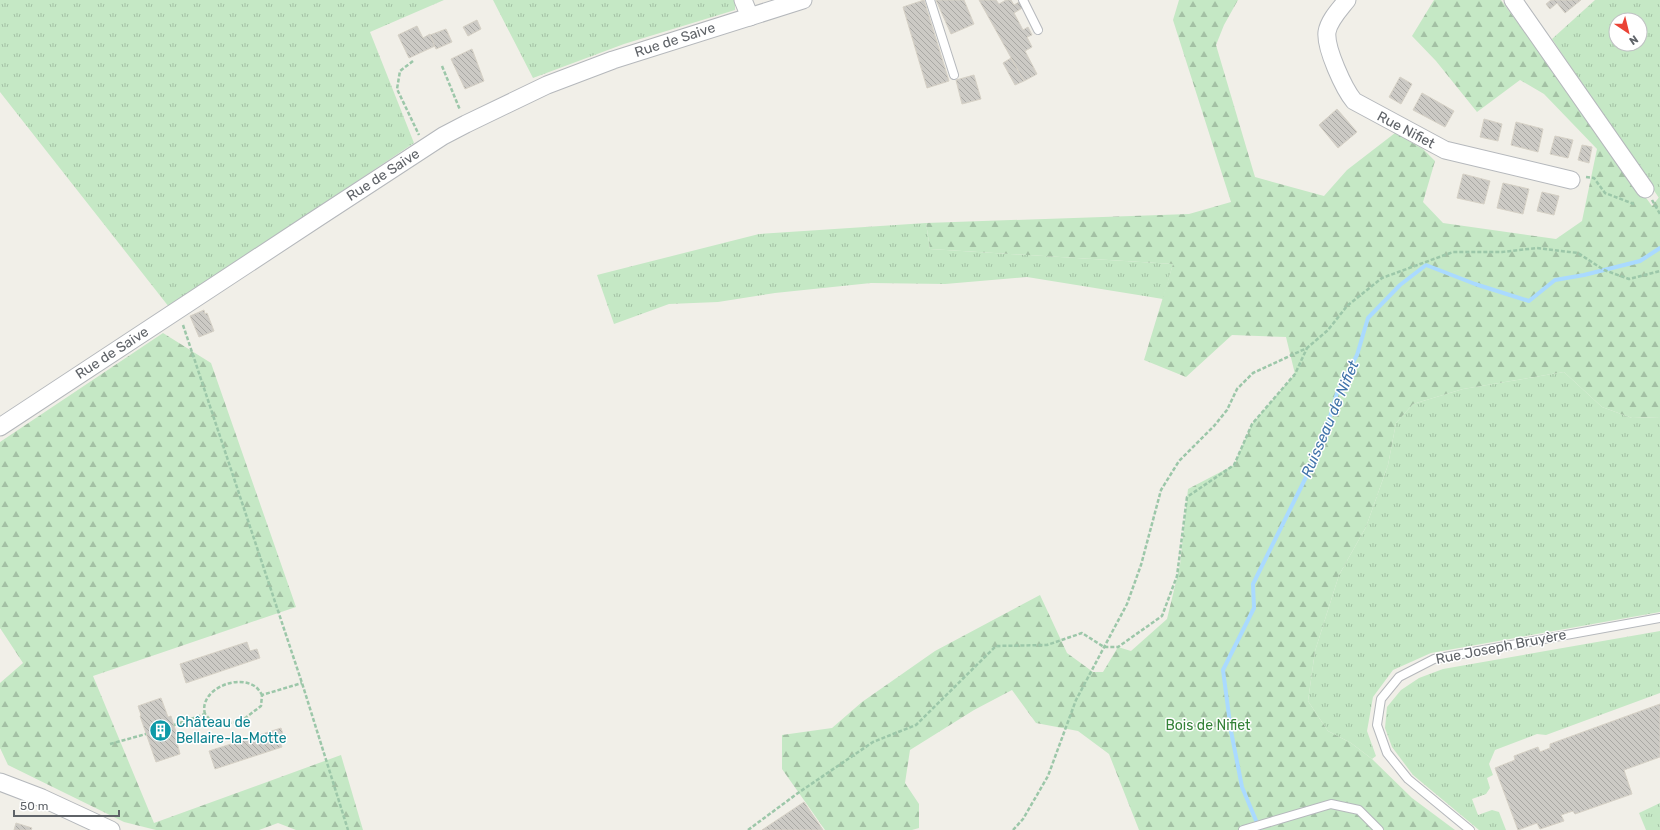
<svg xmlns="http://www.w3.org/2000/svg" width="1660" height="830" viewBox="0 0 1660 830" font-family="Rubik,sans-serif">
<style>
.grass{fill:url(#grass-tufts);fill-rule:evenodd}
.forest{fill:url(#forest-firs)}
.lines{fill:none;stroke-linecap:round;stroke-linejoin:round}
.stream{stroke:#aadaff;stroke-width:4}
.building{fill:url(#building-back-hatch);stroke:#d6d1c6}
.lane-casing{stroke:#b5b8bc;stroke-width:10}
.street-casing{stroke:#b5b8bc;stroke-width:19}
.path{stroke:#9cc7a9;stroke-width:2.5;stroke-dasharray:4 2;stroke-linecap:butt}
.lane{stroke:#fff;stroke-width:8}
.street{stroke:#fff;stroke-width:17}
.labels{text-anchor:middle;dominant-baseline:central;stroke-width:3;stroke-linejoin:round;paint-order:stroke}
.street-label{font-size:14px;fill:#5f6368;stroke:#fff}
.culture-label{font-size:14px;fill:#0d838f;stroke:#fff;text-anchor:start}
.park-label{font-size:14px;fill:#348238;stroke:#fff}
.water-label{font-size:15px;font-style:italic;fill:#4174aa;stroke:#fff}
</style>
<defs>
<pattern id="grass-tufts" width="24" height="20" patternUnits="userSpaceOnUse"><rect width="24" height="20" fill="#c5e8c5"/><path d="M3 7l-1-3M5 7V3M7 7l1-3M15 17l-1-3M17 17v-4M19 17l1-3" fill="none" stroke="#a3c0a4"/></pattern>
<pattern id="forest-firs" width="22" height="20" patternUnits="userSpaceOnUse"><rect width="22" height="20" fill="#c5e8c5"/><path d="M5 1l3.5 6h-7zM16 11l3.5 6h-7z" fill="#a3c0a4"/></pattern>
<pattern id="building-back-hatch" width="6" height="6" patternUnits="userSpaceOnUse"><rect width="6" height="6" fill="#cccac5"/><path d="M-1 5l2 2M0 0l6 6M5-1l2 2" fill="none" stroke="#a9a8a4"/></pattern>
</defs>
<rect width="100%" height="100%" fill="#f1efe8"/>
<g class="grass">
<polygon points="0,0 444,0 370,32 414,143 169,307 0,92"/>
<polygon points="493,0 735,0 735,10 624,44 533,78"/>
<path d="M1595 0H1660V196L1659 198 1552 39ZM1616 20H1640V44H1616Z"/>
<polygon points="926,223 930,249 1173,264 1163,299 1027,277 945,284 871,283 775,293 718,302 669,304 614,324 597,275 759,234"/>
<polygon points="1564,372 1602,407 1632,418 1660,417 1660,612 1431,653 1393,670 1373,697 1367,731 1376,756 1372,759 1351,743 1328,731 1308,701 1315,651 1339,575 1366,527 1388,465 1396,423 1413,404 1463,389"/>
<polygon points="1660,631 1660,693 1546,735 1537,734 1495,750 1489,764 1493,775 1487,778 1490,788 1486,794 1472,799 1478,815 1492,810 1499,812 1506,830 1479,830 1413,775 1392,747 1385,728 1387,707 1401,690 1419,678 1443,669"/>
<polygon points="1660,803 1660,830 1646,830 1639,813"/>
</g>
<g class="forest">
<polygon points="1179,0 1238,0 1224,25 1216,45 1255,177 1324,196 1347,170 1395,133 1423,149 1435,161 1423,202 1443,223 1556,239 1582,221 1597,149 1544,94 1520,80 1477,112 1436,61 1412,36 1434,0 1501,0 1652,206 1660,196 1660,417 1632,418 1602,407 1564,372 1463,389 1413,404 1396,423 1388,465 1366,527 1339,575 1315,651 1308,701 1328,731 1351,743 1372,759 1412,798 1455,830 1139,830 1109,754 1078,731 1036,723 1012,690 974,710 910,750 905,783 919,804 919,828 912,830 825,830 782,769 782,735 832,728 862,702 935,651 1040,595 1067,653 1093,672 1103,672 1118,647 1131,651 1167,619 1180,565 1188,489 1234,465 1252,424 1295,374 1286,337 1232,335 1186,377 1144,360 1173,264 930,249 926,223 1189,214 1231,202 1173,20"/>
<polygon points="163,333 211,363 296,607 93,676 154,823 341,755 363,830 296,830 278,823 259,830 156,830 124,822 8,765 0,748 0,683 23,663 0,628 0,442"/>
</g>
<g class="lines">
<polyline class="stream" points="1260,830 1242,787 1231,731 1223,670 1254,608 1253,584 1321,447 1337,393 1357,355 1368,318 1400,285 1426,265 1475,284 1529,301 1555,280 1584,275 1640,261 1660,248"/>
</g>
<g class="building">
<polygon points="924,0 949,81 927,88 903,7"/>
<polygon points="936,0 964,0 974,24 951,34"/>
<polygon points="979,0 996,0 999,4 1006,0 1011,0 1014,5 1021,1 1024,7 1014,13 1023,30 1028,27 1032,35 1027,37 1032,47 1025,51 1037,74 1024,81"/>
<polygon points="1551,0 1581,0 1565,13 1557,3 1550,9 1546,4"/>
<polygon points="477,20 481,29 468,36 463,27"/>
<polygon points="417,26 423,38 430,34 435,46 409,58 398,35"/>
<polygon points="446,29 452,42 436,49 430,35"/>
<polygon points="472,49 484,81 465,89 451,59"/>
<polygon points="1011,58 1024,81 1015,85 1003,63"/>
<polygon points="974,75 981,99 962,104 956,80"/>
<polygon points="1400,77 1412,84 1401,104 1389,97"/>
<polygon points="1422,93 1454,111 1445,127 1413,110"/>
<polygon points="1337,109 1357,132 1338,148 1319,125"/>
<polygon points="1484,119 1502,124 1498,141 1480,137"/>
<polygon points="1516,122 1543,129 1538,152 1511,145"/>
<polygon points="1555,136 1573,140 1568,158 1550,154"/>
<polygon points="1582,145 1592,147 1589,163 1578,160"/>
<polygon points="1463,174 1490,181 1484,204 1457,198"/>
<polygon points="1503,183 1529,189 1523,214 1497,208"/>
<polygon points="1542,192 1559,196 1554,215 1537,211"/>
<polygon points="204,310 205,314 207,313 214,331 199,337 190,316"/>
<polygon points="247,642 250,651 257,649 260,658 186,683 180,664"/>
<polygon points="161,698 168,717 171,716 177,735 175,735 180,754 156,762 140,716 141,715 138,706"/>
<polygon points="1660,704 1660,757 1624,770 1632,794 1575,814 1573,811 1561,815 1564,821 1540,829 1537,823 1518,830 1495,768 1515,760 1514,756 1538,747 1540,752 1550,748 1550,744"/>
<polygon points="281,728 284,737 279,738 282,747 215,769 209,751"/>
<polygon points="804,802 823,830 762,830"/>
<polygon points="16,823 32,828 31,830 14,830"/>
</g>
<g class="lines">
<defs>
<g id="lane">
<polyline points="930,0 954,75"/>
<polyline points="1023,0 1038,30"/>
<polyline points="1243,830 1331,804 1359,810 1379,830"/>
<polyline points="1470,830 1408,779 1387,753 1377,725 1381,699 1399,677 1434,659 1660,618"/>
</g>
<g id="street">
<polyline points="743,0 750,17"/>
<path d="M1347 0C1340 9 1329 20 1327 32 1325 48 1344 89 1354 101L1445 150 1571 180"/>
<polyline points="1513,0 1645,189"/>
<polyline points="0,427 316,219 443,136 466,124 547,85 613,60 803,0"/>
<polyline points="0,782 42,798 111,830"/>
</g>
</defs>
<use href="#lane" class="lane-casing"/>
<use href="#street" class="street-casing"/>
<g class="path">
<polyline points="413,61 400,71 397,89 419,135"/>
<polyline points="442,66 460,110"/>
<polyline points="1586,177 1594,178 1605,193 1634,204"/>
<polyline points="1652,200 1660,214"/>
<polyline points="183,325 302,683 348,830"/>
<path d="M205 714C198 690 239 672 257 688 259 690 261 693 262 695"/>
<polyline points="174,725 205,714 214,724 240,722 261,706 262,695 302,683"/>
<polyline points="110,744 146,734"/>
<polyline points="748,830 798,793 873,742 916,725 996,646 1047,645 1082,633 1104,647 1118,647 1162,616 1177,576 1187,497 1234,465 1252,424 1295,374 1307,348"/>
<polyline points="1013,830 1023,819 1048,776 1076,700 1127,604 1141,565 1161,490 1179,461 1214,426 1227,410 1237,389 1253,373 1307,348 1328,330 1347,306 1382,278 1453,252 1502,252 1537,248 1578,253 1604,270 1629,279 1660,271"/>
</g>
<use href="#lane" class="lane"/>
<use href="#street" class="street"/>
</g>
<defs>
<symbol id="building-disc" viewBox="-11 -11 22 22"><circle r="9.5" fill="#0f9aa8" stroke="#fff"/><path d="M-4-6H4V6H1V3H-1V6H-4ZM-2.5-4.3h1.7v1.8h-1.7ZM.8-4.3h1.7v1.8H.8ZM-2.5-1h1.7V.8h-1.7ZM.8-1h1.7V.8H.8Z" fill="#fff"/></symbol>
</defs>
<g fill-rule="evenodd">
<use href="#building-disc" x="148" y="718" width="25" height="25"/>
</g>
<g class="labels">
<g class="street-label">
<text transform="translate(675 40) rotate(-18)">Rue de Saive</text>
<text transform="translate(1406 130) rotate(28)">Rue Nifiet</text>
<text transform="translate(383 175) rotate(-33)">Rue de Saive</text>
<text transform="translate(112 353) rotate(-33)">Rue de Saive</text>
<text transform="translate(1501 647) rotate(-11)">Rue Joseph Bruyère</text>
</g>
<g class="culture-label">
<text x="176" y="722">Château de<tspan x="176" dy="16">Bellaire-la-Motte</tspan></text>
</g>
<g class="park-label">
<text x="1208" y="725">Bois de Nifiet</text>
</g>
<g class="water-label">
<text transform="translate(1330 419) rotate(-67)">Ruisseau de Nifiet</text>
</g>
</g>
<g transform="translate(1628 32) rotate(145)"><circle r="19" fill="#ffffff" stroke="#bfc1c3"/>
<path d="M0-3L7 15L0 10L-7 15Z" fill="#ea4335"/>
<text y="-6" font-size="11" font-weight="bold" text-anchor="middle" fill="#5f6368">N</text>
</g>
<path d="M14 810v6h105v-6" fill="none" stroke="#5f6368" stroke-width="2"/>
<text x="20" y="810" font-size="12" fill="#5f6368" stroke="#ffffff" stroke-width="3" paint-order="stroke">50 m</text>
</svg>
